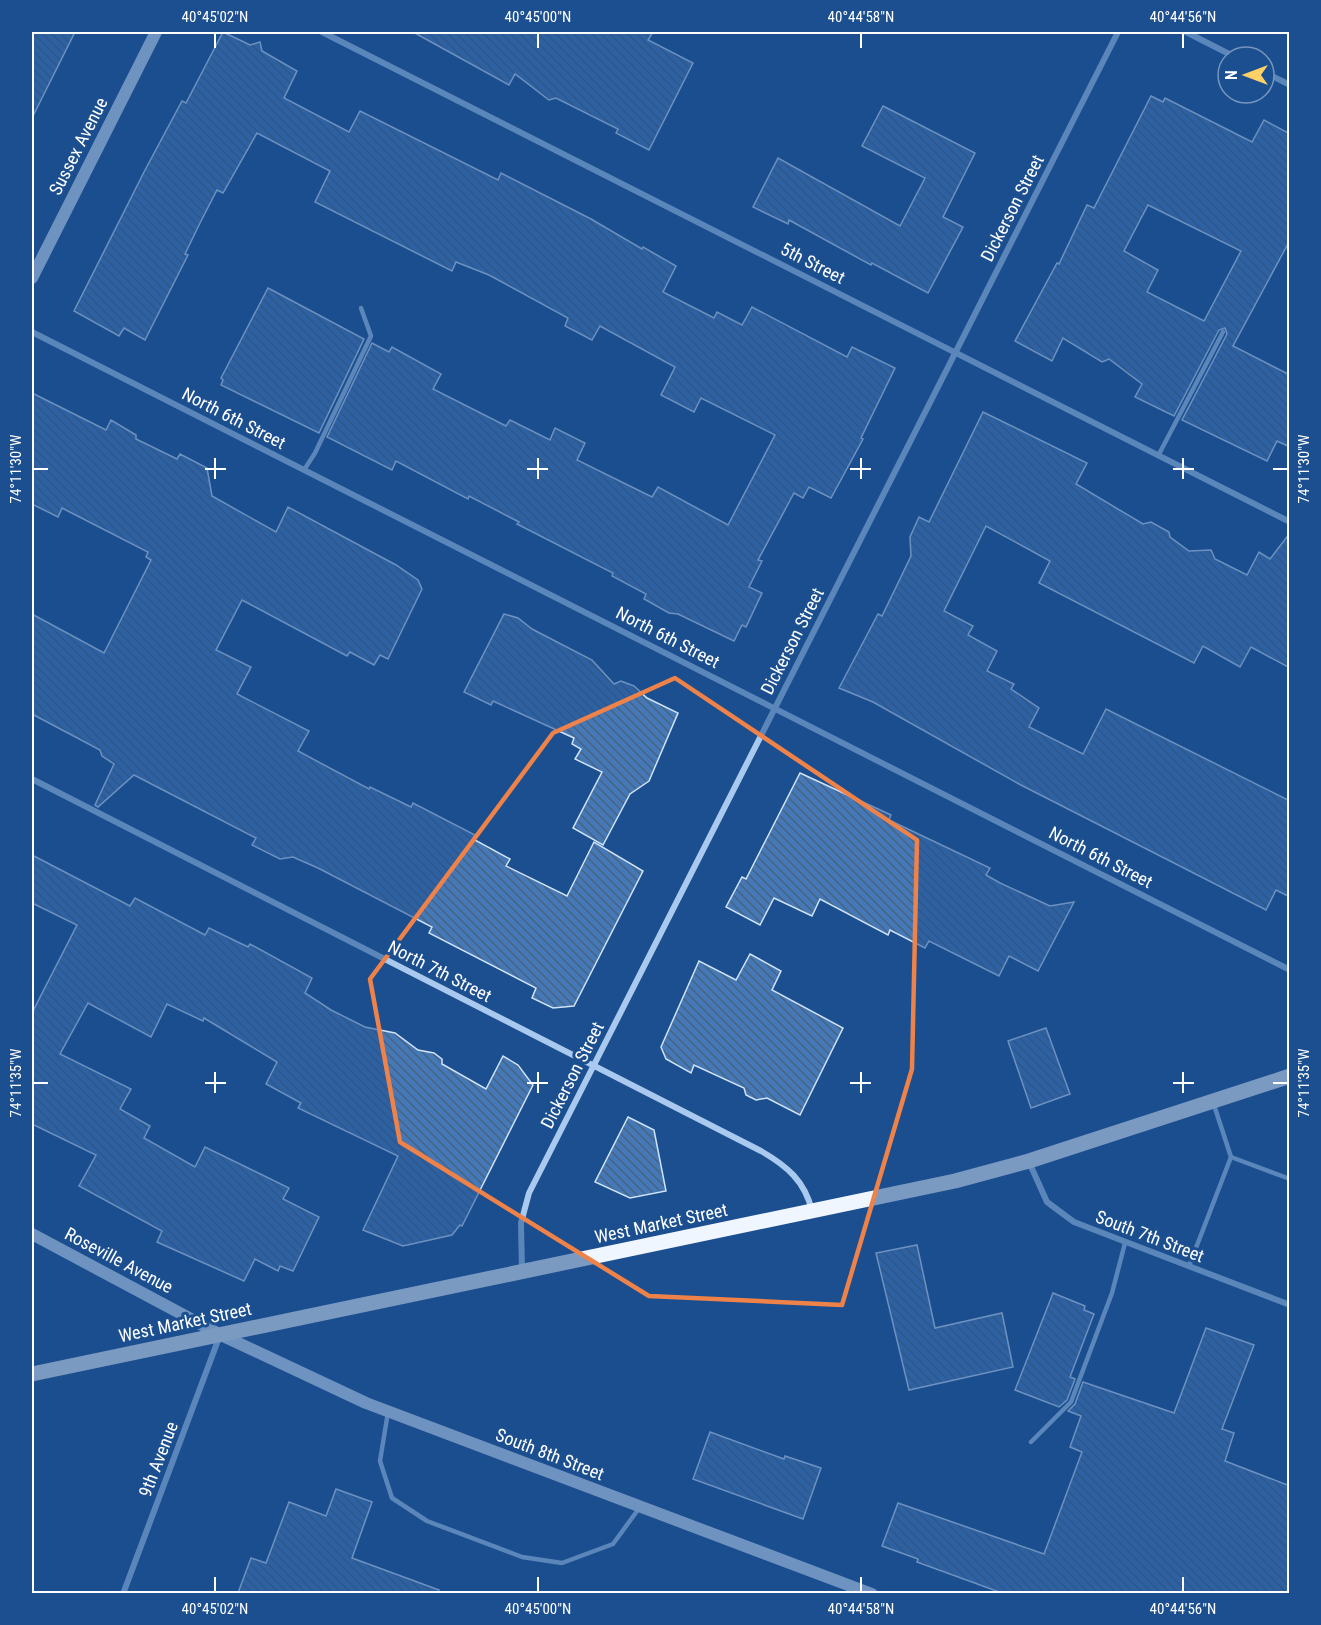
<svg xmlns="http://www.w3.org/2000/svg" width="1321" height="1625" viewBox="0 0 1321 1625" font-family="'Roboto Condensed',sans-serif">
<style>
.building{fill:url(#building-back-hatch);stroke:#cfe3fa;stroke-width:1.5;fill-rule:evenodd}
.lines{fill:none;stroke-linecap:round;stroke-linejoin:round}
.lane{stroke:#a9c9ee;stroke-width:4.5}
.street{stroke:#a9c9ee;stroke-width:6}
.secondary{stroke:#d6e6fa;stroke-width:12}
.primary{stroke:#f0f6ff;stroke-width:15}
.marked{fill:none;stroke:#ee8249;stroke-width:4.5;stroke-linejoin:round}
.ticks{fill:none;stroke:#fff;stroke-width:2}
.labels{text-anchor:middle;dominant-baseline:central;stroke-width:6;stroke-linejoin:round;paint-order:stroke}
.street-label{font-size:18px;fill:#fff;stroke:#1b4f8f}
.neatline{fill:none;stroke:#fff;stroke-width:2}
.ticks-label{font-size:15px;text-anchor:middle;fill:#fff}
</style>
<defs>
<pattern id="building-back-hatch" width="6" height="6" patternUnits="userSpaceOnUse" patternTransform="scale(1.5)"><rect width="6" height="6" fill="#4478b7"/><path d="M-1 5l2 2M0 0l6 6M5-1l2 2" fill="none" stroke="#486282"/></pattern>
</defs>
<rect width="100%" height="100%" fill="#1b4f8f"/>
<g class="building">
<polygon points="32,32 75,32 32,118"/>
<polygon points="223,32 250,45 260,42 262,51 297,71 284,98 349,132 360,111 498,180 501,173 591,219 642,249 643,247 676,266 663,292 714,318 717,312 742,325 752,307 847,357 852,347 895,368 861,438 863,439 831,498 809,487 803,498 794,493 758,560 762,561 749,587 762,593 746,627 742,625 734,641 678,614 669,613 644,599 646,594 612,576 613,573 517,524 519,522 469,496 468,499 396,461 392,470 327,437 372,343 389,352 392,347 441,374 433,389 506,426 510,420 550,440 555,428 585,443 577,460 652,497 658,487 728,525 775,435 701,398 694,412 661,395 675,367 600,326 592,340 565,326 568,318 489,275 456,262 452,271 315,202 330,171 257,133 223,193 217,190 200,223 185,254 188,255 145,340 124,328 119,336 74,311 144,172 182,101 186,103"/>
<polygon points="413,32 653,32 648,40 693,63 649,150 616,133 618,129 556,98 549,100 515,74 509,85"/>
<path d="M1151 96 1163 102 1165 98 1252 142 1264 120 1290 134V240L1233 346 1290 375V447L1277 441 1267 461 1182 420 1227 334 1225 328 1219 330 1174 416 1135 397 1142 384 1109 359 1102 362 1063 338 1052 361 1015 341 1057 263 1059 264 1087 205 1094 208ZM1148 205 1241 251 1204 321 1147 292 1158 270 1124 251Z"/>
<polygon points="883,106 975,153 943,217 963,227 928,293 872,263 871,265 789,220 788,224 753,207 778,158 900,226 925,178 862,146"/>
<polygon points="268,288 364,339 319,433 221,385 223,380 221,378"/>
<polygon points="32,393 106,430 111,420 136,435 136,439 177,459 180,454 207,468 212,496 276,532 288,507 396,565 418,580 422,589 388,659 380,655 374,665 350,652 347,656 242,600 216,650 251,667 237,694 309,731 298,751 369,789 370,787 411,807 413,803 475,835 473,839 510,859 506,866 567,896 594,842 643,871 574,1006 553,1008 532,998 536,988 429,933 432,927 318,868 293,857 280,859 252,845 256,838 134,775 98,807 95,805 114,764 102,756 100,750 32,714 32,614 104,653 151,560 146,557 148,552 62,508 58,517 32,504"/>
<polygon points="983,412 1087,463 1076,484 1143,524 1151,522 1169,532 1170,537 1189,551 1211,550 1215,559 1247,575 1259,552 1270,559 1290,533 1290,668 1251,647 1240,667 1203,646 1194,663 1039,583 1050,561 986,526 944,611 973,626 968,635 997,651 987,671 1014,684 1011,689 1039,708 1029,727 1083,754 1106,709 1290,801 1290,897 1276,890 1266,910 1019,784 873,702 839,688 878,614 882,616 911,556 910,537 919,517 929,522"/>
<polygon points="504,614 518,618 532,629 592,660 614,684 621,681 634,686 647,698 678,713 649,781 630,794 603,845 573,828 602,772 575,759 581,749 572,744 574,738 493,701 491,705 464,692"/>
<polygon points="800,773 891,815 889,820 990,868 986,875 1000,883 1050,906 1074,902 1038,971 1009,956 999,976 929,941 925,948 890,930 888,935 820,899 812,916 774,898 760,925 726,907 742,877 746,879"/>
<polygon points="32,855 130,906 135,898 205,935 209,928 248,947 250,944 312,978 305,993 331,1010 365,1027 395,1033 418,1050 434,1053 442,1059 442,1064 486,1089 503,1056 518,1065 533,1085 462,1226 460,1225 452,1235 403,1246 363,1230 398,1156 298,1108 301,1103 266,1084 277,1062 204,1018 203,1021 167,1004 151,1037 88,1003 60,1054 131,1089 120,1109 150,1126 144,1138 195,1167 205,1147 289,1188 283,1199 319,1217 293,1271 280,1266 278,1271 255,1259 244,1281 157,1242 162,1231 79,1186 96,1155 32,1124 32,1013 77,925 32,903"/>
<polygon points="750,954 781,971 772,990 843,1028 800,1115 767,1098 756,1100 746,1095 744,1088 694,1065 691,1073 666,1059 661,1047 699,961 736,980"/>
<polygon points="1046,1028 1070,1094 1031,1108 1008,1041"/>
<polygon points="628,1117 654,1130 666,1191 630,1198 595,1182"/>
<polygon points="917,1245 935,1328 1002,1313 1013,1367 909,1390 876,1253"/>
<polygon points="1053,1293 1085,1306 1084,1310 1094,1314 1070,1377 1075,1379 1067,1400 1059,1407 1015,1390"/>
<polygon points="1206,1328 1254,1345 1222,1429 1234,1433 1225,1461 1290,1486 1290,1593 1002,1593 917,1562 918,1559 882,1546 898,1503 1044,1554 1082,1452 1070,1447 1081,1416 1068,1411 1075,1404 1083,1382 1174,1413"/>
<polygon points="710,1432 784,1459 785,1456 821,1468 803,1519 693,1479"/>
<polygon points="336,1489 372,1502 352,1558 439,1590 438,1593 238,1593 251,1558 266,1563 289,1502 326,1516"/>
</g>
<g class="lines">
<g class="lane">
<polyline points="1158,456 1223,332"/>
<polyline points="304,470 315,453 371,336 361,308"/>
<polyline points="1214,1105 1231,1157 1290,1179"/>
<polyline points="1189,1266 1231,1157"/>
<polyline points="388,1412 380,1461 392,1498 427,1521 522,1557 562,1563 613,1544 640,1507"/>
<polyline points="1031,1442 1071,1402 1112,1293 1125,1243"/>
</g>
<g class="street">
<polyline points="322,32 1290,522"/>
<polyline points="1186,32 1235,57"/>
<polyline points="1264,72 1290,85"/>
<polyline points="32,332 1290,970"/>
<path d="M32 779 761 1151C787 1166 805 1181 812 1211"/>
<polyline points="1029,1162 1047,1202 1074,1222 1290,1305"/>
<polyline points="522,1272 521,1223 529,1193 1118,32"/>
<polyline points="123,1594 220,1335"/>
</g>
<g class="secondary">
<polyline points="32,278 156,32"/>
<polyline points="32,1234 221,1335 366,1403 872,1594"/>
</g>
<polyline class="primary" points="32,1374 955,1181 1029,1161 1290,1076"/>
</g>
<path d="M0 0H1321V1625H0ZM675 678 917 840 912 1069 842 1305 649 1296 400 1142 370 979 553 733Z" fill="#1b4f8f" fill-opacity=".55" fill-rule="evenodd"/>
<path class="marked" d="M675 678 917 840 912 1069 842 1305 649 1296 400 1142 370 979 553 733Z"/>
<path class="ticks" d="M215 33V48M538 33V48M861 33V48M1183 33V48M215 458V479M538 458V479M861 458V479M1183 458V479M33 469H48M205 469H226M527 469H548M850 469H871M1173 469H1194M1273 469H1288M215 1072V1093M538 1072V1093M861 1072V1093M1183 1072V1093M33 1083H48M205 1083H226M527 1083H548M850 1083H871M1173 1083H1194M1273 1083H1288M215 1577V1592M538 1577V1592M861 1577V1592M1183 1577V1592"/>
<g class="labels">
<g class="street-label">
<text transform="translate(78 146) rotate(-63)">Sussex Avenue</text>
<text transform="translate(1012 208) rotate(-63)">Dickerson Street</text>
<text transform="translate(813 263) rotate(27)">5th Street</text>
<text transform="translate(234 418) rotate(27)">North 6th Street</text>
<text transform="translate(668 637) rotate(27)">North 6th Street</text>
<text transform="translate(792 641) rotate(-63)">Dickerson Street</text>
<text transform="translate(1101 857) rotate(27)">North 6th Street</text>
<text transform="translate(440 971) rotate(27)">North 7th Street</text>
<text transform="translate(572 1075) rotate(-63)">Dickerson Street</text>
<text transform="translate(661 1223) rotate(-12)">West Market Street</text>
<text transform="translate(1150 1236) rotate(21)">South 7th Street</text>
<text transform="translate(119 1260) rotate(28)">Roseville Avenue</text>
<text transform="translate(185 1322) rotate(-12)">West Market Street</text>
<text transform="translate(550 1454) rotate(21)">South 8th Street</text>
<text transform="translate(158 1459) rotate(-69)">9th Avenue</text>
</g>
</g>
<rect width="1321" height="1625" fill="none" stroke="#1b4f8f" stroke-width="66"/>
<g transform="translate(1246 75) rotate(270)"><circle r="28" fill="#1b4f8f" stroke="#7695bc" stroke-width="1.5"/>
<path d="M0-4.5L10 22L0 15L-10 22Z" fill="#ffd166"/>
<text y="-9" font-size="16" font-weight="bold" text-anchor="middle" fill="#ffffff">N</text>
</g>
<rect x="33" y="33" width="1255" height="1559" class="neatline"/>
<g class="ticks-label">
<text x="215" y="22">40°45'02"N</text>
<text x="538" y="22">40°45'00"N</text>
<text x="861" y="22">40°44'58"N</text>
<text x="1183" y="22">40°44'56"N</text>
<text transform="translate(1304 469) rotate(-90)" y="5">74°11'30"W</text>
<text transform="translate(16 469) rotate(-90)" y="5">74°11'30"W</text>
<text transform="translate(1304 1083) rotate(-90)" y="5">74°11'35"W</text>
<text transform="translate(16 1083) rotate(-90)" y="5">74°11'35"W</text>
<text x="215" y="1614">40°45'02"N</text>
<text x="538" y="1614">40°45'00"N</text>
<text x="861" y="1614">40°44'58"N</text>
<text x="1183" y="1614">40°44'56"N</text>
</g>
</svg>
